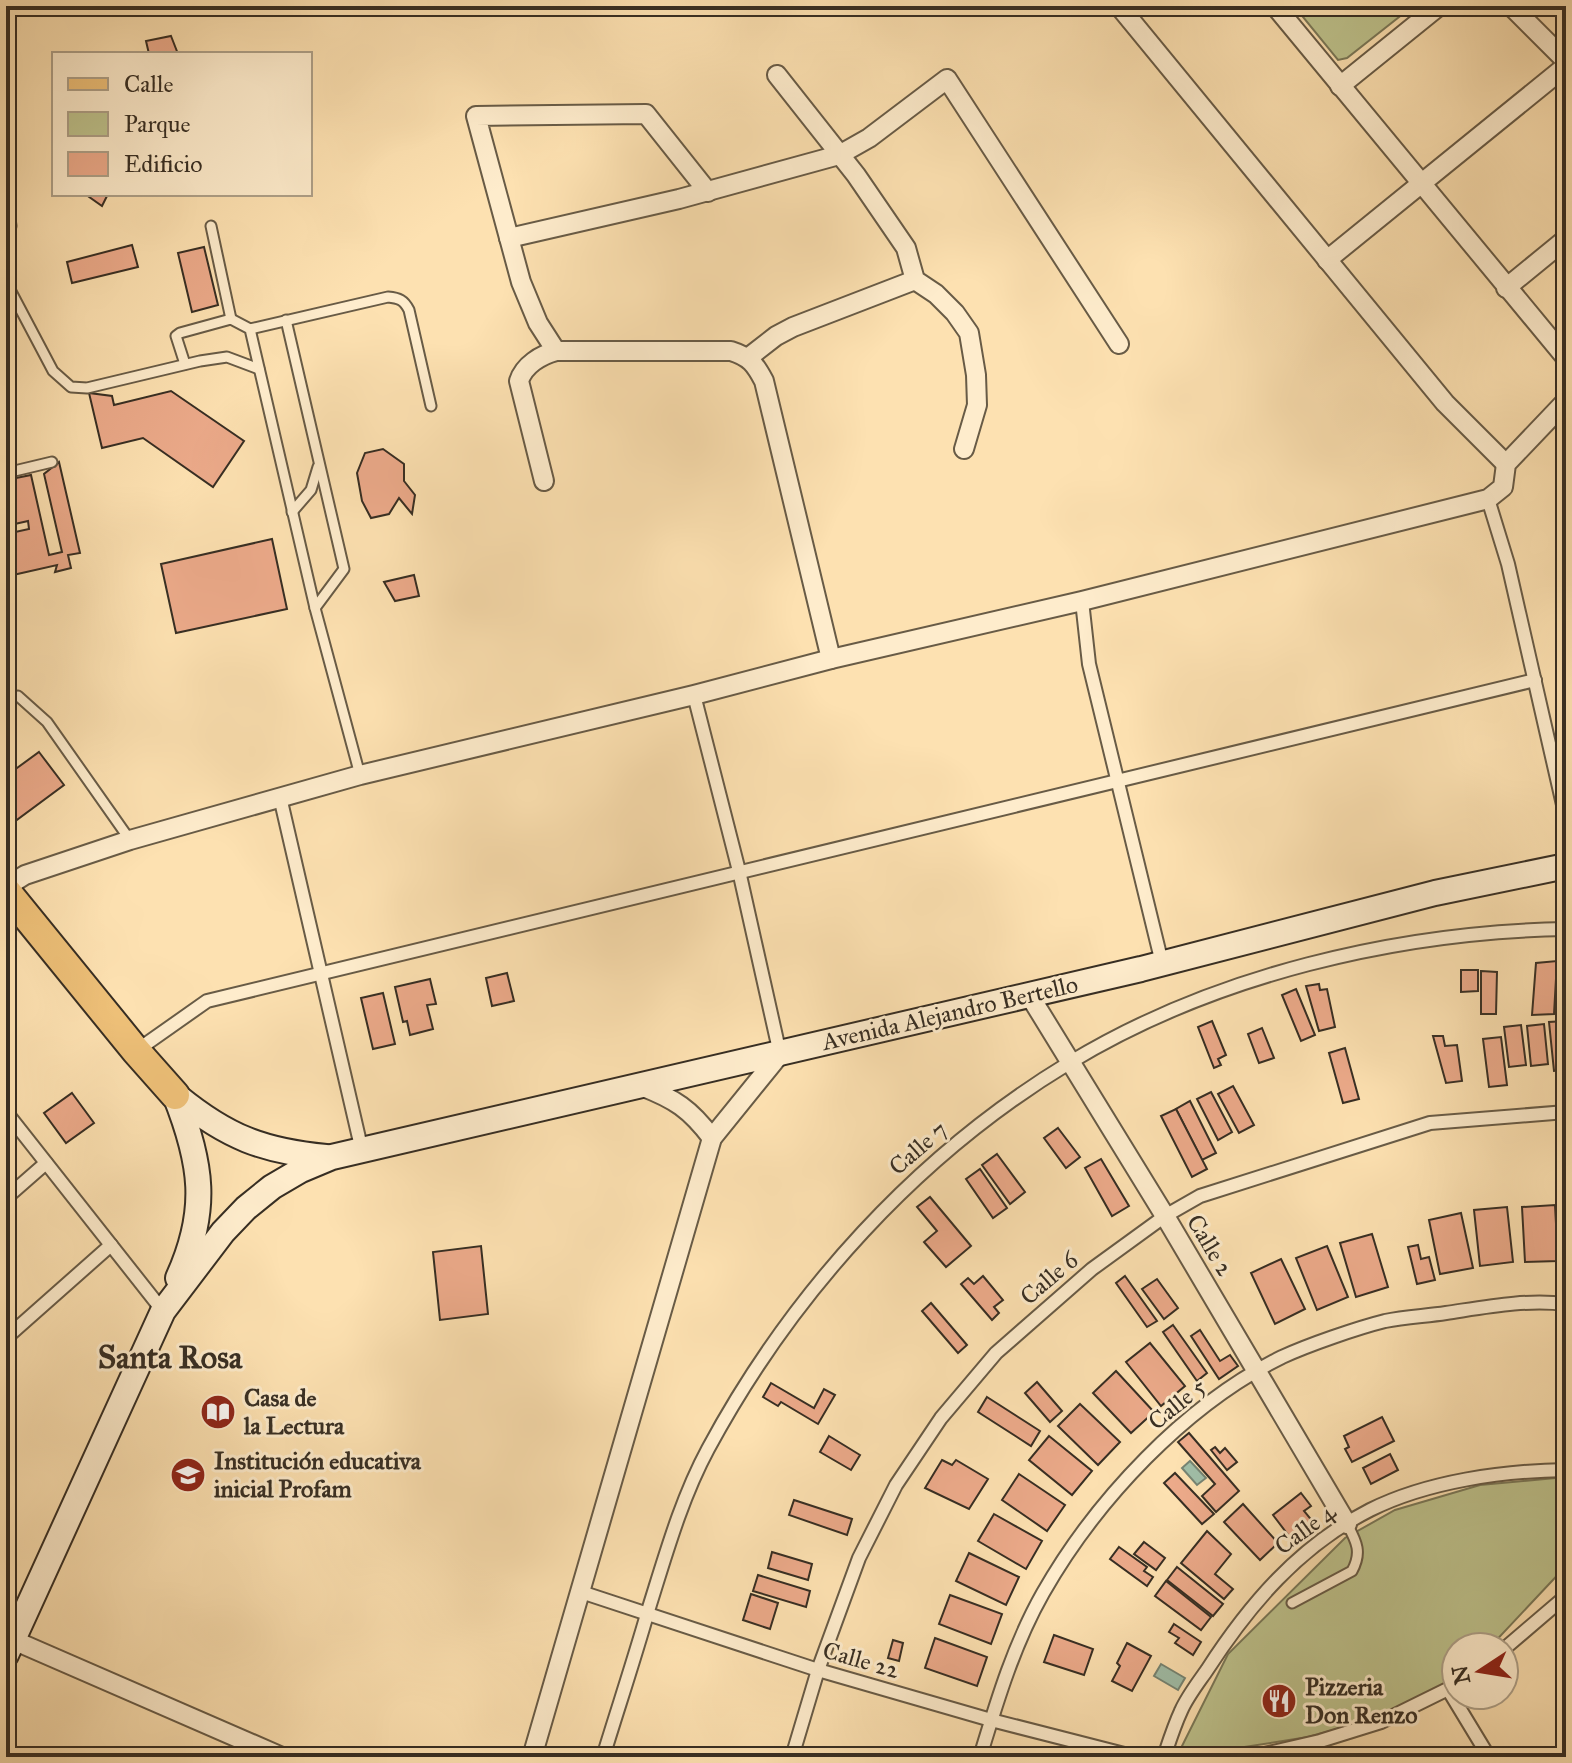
<svg xmlns="http://www.w3.org/2000/svg" width="1572" height="1763" viewBox="0 0 1572 1763" font-family="'IM FELL Great Primer',serif">
<style>
.green{fill:#bec38d;stroke:#7a7858;stroke-width:2}
.water{fill:#a0bea8;stroke:#768473;stroke-width:2}
.building{fill:#ecaa8a;stroke:#372e23;stroke-width:2}
.lines{fill:none;stroke-linecap:round;stroke-linejoin:round}
.service-casing{stroke:#685b46;stroke-width:13}
.pedestrian-casing{stroke:#685b46;stroke-width:16}
.minor-casing{stroke:#685b46;stroke-width:22}
.secondary-casing{stroke:#372e23;stroke-width:28}
.primary-casing{stroke:#372e23;stroke-width:32}
.service{stroke:#feeccc;stroke-width:9}
.pedestrian{stroke:#feeccc;stroke-width:12}
.minor{stroke:#feeccc;stroke-width:18}
.secondary{stroke:#feeccc;stroke-width:24}
.primary{stroke:#eec078;stroke-width:28}
.labels{text-anchor:middle;dominant-baseline:central;stroke-width:6;stroke-linejoin:round;paint-order:stroke}
.street-label{font-size:24px;fill:#372e23;stroke:#feeccc}
.poi-label{font-size:24px;font-weight:bold;fill:#372e23;stroke:#feeccc;text-anchor:start}
.district-label{font-size:32px;font-weight:bold;fill:#372e23;stroke:#feeccc}
</style>
<rect width="100%" height="100%" fill="#fde1b1"/>
<filter id="stains"><feTurbulence type="fractalNoise" baseFrequency=".0025" numOctaves="4"/><feColorMatrix values="0 0 0 0 .2 0 0 0 0 .09 0 0 0 0 .02 0 0 0 .5 -.17"/></filter>
<radialGradient id="worn" r=".72"><stop offset=".6" stop-color="#630" stop-opacity="0"/><stop offset="1" stop-color="#630" stop-opacity=".3"/></radialGradient>
<g class="green">
<polygon points="1294,6 1413,6 1347,58 1338,60"/>
<polygon points="1566,1477 1566,1566 1490,1647 1456,1647 1456,1679 1440,1691 1359,1723 1308,1737 1238,1748 1181,1748 1228,1654 1345,1538 1395,1510 1480,1485"/>
</g>
<g class="water">
<polygon points="1190,1461 1206,1478 1197,1485 1182,1468"/>
<polygon points="1161,1664 1185,1678 1178,1690 1154,1676"/>
</g>
<g class="building">
<polygon points="171,36 178,54 149,54 146,41"/>
<polygon points="85,194 108,194 102,206"/>
<polygon points="132,245 138,267 72,283 67,262"/>
<polygon points="204,247 218,305 192,312 178,253"/>
<polygon points="171,391 244,441 213,487 143,438 102,448 89,393 112,396 114,405"/>
<polygon points="383,449 404,464 404,481 415,495 412,514 399,498 389,514 371,518 362,501 357,473 365,453"/>
<polygon points="59,462 80,553 68,555 71,568 55,572 57,565 13,575 6,534 29,529 28,521 6,526 6,480 31,475 49,555 62,552 44,474"/>
<polygon points="272,539 287,609 176,633 161,564"/>
<polygon points="414,575 419,596 395,601 384,582"/>
<polygon points="39,752 64,785 14,822 6,811 6,776"/>
<polygon points="1557,961 1554,1014 1532,1015 1536,963"/>
<polygon points="1461,970 1478,970 1478,991 1461,992"/>
<polygon points="1481,971 1497,972 1496,1014 1481,1014"/>
<polygon points="507,973 514,1001 492,1006 486,978"/>
<polygon points="430,979 436,1004 427,1005 433,1029 410,1035 407,1021 403,1022 395,987"/>
<polygon points="1319,984 1320,990 1327,989 1335,1027 1319,1031 1306,986"/>
<polygon points="1296,989 1315,1035 1301,1041 1282,995"/>
<polygon points="383,993 395,1044 373,1049 361,998"/>
<polygon points="1212,1021 1226,1055 1218,1059 1221,1065 1214,1068 1198,1027"/>
<polygon points="1565,1021 1566,1064 1563,1064 1563,1070 1554,1071 1549,1022"/>
<polygon points="6,1024 14,1034 6,1041"/>
<polygon points="1544,1024 1548,1064 1531,1066 1527,1026"/>
<polygon points="1521,1025 1526,1065 1509,1067 1504,1027"/>
<polygon points="1262,1028 1274,1058 1259,1063 1248,1034"/>
<polygon points="1433,1036 1443,1036 1445,1046 1457,1045 1462,1081 1446,1083"/>
<polygon points="1501,1037 1507,1085 1489,1087 1483,1039"/>
<polygon points="1345,1048 1359,1099 1343,1103 1329,1053"/>
<polygon points="1233,1086 1254,1125 1239,1133 1218,1094"/>
<polygon points="1211,1092 1232,1132 1218,1140 1197,1099"/>
<polygon points="72,1093 94,1123 66,1143 44,1113"/>
<polygon points="1190,1101 1216,1153 1202,1160 1176,1109"/>
<polygon points="1176,1109 1207,1169 1192,1177 1161,1116"/>
<polygon points="1058,1128 1080,1157 1066,1168 1044,1138"/>
<polygon points="997,1154 1025,1192 1010,1204 982,1165"/>
<polygon points="1101,1159 1129,1206 1112,1216 1085,1168"/>
<polygon points="980,1169 1007,1208 993,1218 966,1179"/>
<polygon points="930,1197 971,1246 946,1267 924,1242 937,1231 917,1207"/>
<polygon points="1555,1205 1558,1261 1525,1262 1522,1207"/>
<polygon points="1507,1207 1513,1262 1480,1266 1474,1210"/>
<polygon points="1461,1213 1473,1268 1440,1274 1429,1220"/>
<polygon points="1372,1234 1388,1287 1356,1297 1340,1243"/>
<polygon points="1418,1245 1421,1259 1429,1257 1435,1280 1417,1284 1408,1247"/>
<polygon points="481,1246 488,1314 440,1320 433,1252"/>
<polygon points="1327,1246 1348,1297 1317,1310 1296,1258"/>
<polygon points="1281,1259 1305,1309 1275,1324 1251,1273"/>
<polygon points="983,1276 1003,1300 994,1307 999,1313 992,1320 961,1284 968,1278 974,1284"/>
<polygon points="1125,1276 1157,1321 1147,1327 1116,1283"/>
<polygon points="1157,1279 1178,1308 1164,1319 1142,1289"/>
<polygon points="931,1303 967,1345 958,1353 922,1311"/>
<polygon points="1173,1325 1207,1373 1197,1381 1163,1332"/>
<polygon points="1200,1330 1220,1361 1230,1355 1238,1366 1219,1379 1191,1336"/>
<polygon points="1150,1343 1185,1386 1161,1406 1126,1362"/>
<polygon points="1116,1371 1154,1412 1131,1433 1093,1393"/>
<polygon points="1037,1382 1062,1411 1050,1422 1025,1393"/>
<polygon points="771,1383 814,1408 824,1389 835,1395 818,1424 781,1402 778,1406 763,1397"/>
<polygon points="987,1397 1040,1431 1031,1446 978,1412"/>
<polygon points="1080,1404 1120,1442 1098,1465 1058,1426"/>
<polygon points="1382,1417 1394,1441 1352,1462 1345,1449 1349,1447 1344,1436"/>
<polygon points="1189,1433 1239,1491 1216,1512 1202,1496 1215,1484 1178,1442"/>
<polygon points="829,1436 860,1455 851,1470 820,1452"/>
<polygon points="1049,1436 1092,1471 1072,1495 1029,1460"/>
<polygon points="1215,1447 1220,1453 1225,1448 1237,1462 1227,1470 1211,1450"/>
<polygon points="1390,1454 1398,1470 1371,1484 1363,1468"/>
<polygon points="942,1460 952,1465 956,1460 988,1479 969,1509 925,1488"/>
<polygon points="1175,1473 1214,1514 1202,1524 1164,1483"/>
<polygon points="1019,1474 1065,1505 1047,1531 1002,1500"/>
<polygon points="1301,1493 1311,1506 1304,1511 1314,1523 1292,1540 1273,1515"/>
<polygon points="794,1500 852,1519 847,1535 789,1515"/>
<polygon points="1243,1504 1278,1543 1260,1560 1224,1522"/>
<polygon points="994,1514 1042,1541 1026,1569 978,1541"/>
<polygon points="1207,1531 1231,1554 1215,1574 1233,1589 1224,1599 1181,1563"/>
<polygon points="1144,1542 1165,1558 1156,1570 1134,1554"/>
<polygon points="1119,1547 1147,1567 1144,1571 1153,1577 1147,1586 1110,1559"/>
<polygon points="772,1552 812,1564 808,1580 768,1568"/>
<polygon points="969,1553 1019,1577 1006,1605 956,1581"/>
<polygon points="1177,1567 1223,1604 1213,1616 1167,1580"/>
<polygon points="758,1575 810,1591 806,1607 753,1591"/>
<polygon points="1166,1581 1211,1617 1201,1630 1155,1596"/>
<polygon points="751,1594 778,1603 770,1629 743,1620"/>
<polygon points="950,1595 1002,1614 991,1644 939,1624"/>
<polygon points="1174,1624 1201,1642 1193,1655 1175,1643 1179,1638 1169,1632"/>
<polygon points="1054,1635 1093,1649 1084,1675 1044,1662"/>
<polygon points="935,1638 987,1657 977,1686 925,1668"/>
<polygon points="893,1640 903,1643 899,1661 888,1658"/>
<polygon points="1127,1643 1151,1656 1132,1691 1112,1681 1120,1666 1117,1663"/>
</g>
<g class="lines">
<defs>
<g id="service">
<polyline points="6,190 11,226 6,244"/>
<polyline points="211,226 231,319"/>
<polyline points="6,282 53,371 71,387 87,388 200,361 227,357 259,369"/>
<polyline points="286,320 344,569 315,608"/>
<path d="M250 329 388 297C399 298 404 300 409 310L431 406"/>
<polyline points="185,364 176,336 180,333 231,319 250,329 315,608 360,775"/>
<polyline points="6,473 52,462"/>
<polyline points="292,512 311,490 318,467"/>
<polyline points="18,696 47,722 130,840"/>
<path d="M1292 1603 1352 1571C1362 1553 1357 1542 1347 1524"/>
</g>
<g id="pedestrian">
<polyline points="1488,499 1508,564 1566,818"/>
<polyline points="1082,601 1089,664 1162,963"/>
<polyline points="694,695 739,871 780,1054"/>
<polyline points="280,797 362,1151"/>
<polyline points="136,1051 207,1001 1535,680"/>
<polyline points="6,1112 163,1311"/>
<polyline points="6,1198 46,1163"/>
<polyline points="6,1338 111,1245"/>
<polyline points="578,1591 818,1670 991,1720 1136,1757"/>
<polyline points="1504,1649 1566,1596"/>
<polyline points="1449,1691 1489,1757"/>
<path d="M603 1757C618 1708 634 1660 648 1611 665 1557 681 1499 708 1449 792 1293 917 1155 1069 1063 1214 975 1397 932 1566 929"/>
<polyline points="792,1757 818,1670 859,1558 896,1485 941,1418 996,1353 1092,1269 1165,1216 1200,1196 1430,1123 1566,1112"/>
<path d="M980 1757C997 1701 1014 1644 1043 1593 1096 1500 1185 1405 1282 1357 1308 1345 1357 1328 1385 1321 1405 1317 1426 1316 1446 1313 1486 1307 1526 1299 1566 1304"/>
<path d="M1164 1757C1169 1742 1174 1726 1181 1711 1187 1697 1198 1683 1207 1670 1249 1605 1299 1546 1370 1510 1428 1481 1503 1471 1566 1470"/>
<polyline points="1252,1757 1320,1741 1381,1722 1456,1685"/>
</g>
<g id="minor">
<polyline points="1119,6 1445,403 1506,464"/>
<polyline points="1275,6 1566,358"/>
<polyline points="1511,6 1566,61"/>
<polyline points="777,75 856,175 906,248 915,280 936,294 955,313 969,333 976,375 977,405 964,449"/>
<polyline points="1340,86 1439,6"/>
<path d="M708 192 646 114 476 116 521 282 538 323 556 351H731C750 357 755 364 764 381L831 659"/>
<polyline points="509,238 679,199 839,155 869,138 947,79 1119,344"/>
<polyline points="1327,260 1566,66"/>
<polyline points="1506,288 1566,239"/>
<polyline points="749,357 776,336 793,327 915,280"/>
<path d="M544 481 519 381C524 365 541 355 556 351"/>
<polyline points="6,887 25,875 130,840 360,775 694,695 831,659 1082,601 1488,499 1503,487 1506,464 1566,401"/>
<polyline points="1028,993 1165,1216 1347,1524"/>
<path d="M641 1086C675 1099 690 1109 712 1138"/>
<polyline points="13,1640 282,1757"/>
<polyline points="532,1757 712,1138 780,1054"/>
</g>
<g id="secondary">
<path d="M175 1095C202 1163 209 1210 178 1278"/>
<path d="M178 1097C227 1137 263 1151 326 1157"/>
<polyline points="6,1655 163,1311 223,1232 246,1208 272,1187 301,1170 332,1157 1141,969 1435,893 1566,866"/>
</g>
<polyline id="primary" points="6,891 136,1051 175,1095"/>
</defs>
<use href="#service" class="service-casing"/>
<use href="#pedestrian" class="pedestrian-casing"/>
<use href="#minor" class="minor-casing"/>
<use href="#secondary" class="secondary-casing"/>
<use href="#primary" class="primary-casing"/>
<use href="#service" class="service"/>
<use href="#pedestrian" class="pedestrian"/>
<use href="#minor" class="minor"/>
<use href="#secondary" class="secondary"/>
<use href="#primary" class="primary"/>
</g>
<defs>
<symbol id="library-disc" viewBox="-11 -11 22 22"><circle r="9.5" fill="#8f2418" stroke="#feeccc"/><path d="M-6-4Q-3-5.5-.7-3.5V5Q-3 3-6 4ZM6-4Q3-5.5 .7-3.5V5Q3 3 6 4Z" fill="#fff"/></symbol>
<symbol id="school-disc" viewBox="-11 -11 22 22"><circle r="9.5" fill="#8f2418" stroke="#feeccc"/><path d="M0-5L7-2L0 1L-7-2ZM-4 1L0 2.5L4 1V4Q0 6-4 4Z" fill="#fff"/></symbol>
<symbol id="restaurant-disc" viewBox="-11 -11 22 22"><circle r="9.5" fill="#8f2418" stroke="#feeccc"/><path d="M-5-6h1v4h1v-4h1v4h1v-4h1v5L-1.5 .5V6h-2V.5L-5-1ZM5-6V6H3V1.5H1.5Q1.5-4 5-6Z" fill="#fff"/></symbol>
</defs>
<g fill-rule="evenodd">
<use href="#library-disc" x="198" y="1392" width="40" height="40"/>
<use href="#school-disc" x="168" y="1455" width="40" height="40"/>
<use href="#restaurant-disc" x="1259" y="1681" width="40" height="40"/>
</g>
<g class="labels">
<g class="street-label">
<text transform="translate(950 1013) rotate(-13)">Avenida Alejandro Bertello</text>
<text transform="translate(918 1148) rotate(-41)">Calle 7</text>
<text transform="translate(1210 1245) rotate(59)">Calle 2</text>
<text transform="translate(1049 1278) rotate(-41)">Calle 6</text>
<text transform="translate(1177 1404) rotate(-39)">Calle 5</text>
<text transform="translate(1305 1529) rotate(-36)">Calle 4</text>
<text transform="translate(861 1660) rotate(16)">Calle 22</text>
</g>
<g class="poi-label">
<text x="244" y="1398">Casa de<tspan x="244" dy="28">la Lectura</tspan></text>
<text x="214" y="1461">Institución educativa<tspan x="214" dy="28">inicial Profam</tspan></text>
<text x="1305" y="1687">Pizzeria<tspan x="1305" dy="28">Don Renzo</tspan></text>
</g>
<g class="district-label">
<text x="170" y="1357">Santa Rosa</text>
</g>
</g>
<rect width="1572" height="1763" fill="none" stroke="#fde1b1" stroke-width="32"/>
<rect x="8" y="8" width="1556" height="1747" fill="none" stroke="#372e23" stroke-width="4"/>
<rect x="16" y="16" width="1540" height="1731" fill="none" stroke="#372e23" stroke-width="2"/>
<rect x="52" y="52" width="260" height="144" fill="#feeccc" stroke="#aea088" stroke-width="2"/>
<rect x="68" y="78" width="40" height="12" fill="#eec078" stroke="#aea088" stroke-width="2"/>
<text x="124" y="92" font-size="24" fill="#372e23">Calle</text>
<rect x="68" y="112" width="40" height="24" fill="#bec38d" stroke="#aea088" stroke-width="2"/>
<text x="124" y="132" font-size="24" fill="#372e23">Parque</text>
<rect x="68" y="152" width="40" height="24" fill="#ecaa8a" stroke="#aea088" stroke-width="2"/>
<text x="124" y="172" font-size="24" fill="#372e23">Edificio</text>
<g transform="translate(1480 1671) rotate(258)"><circle r="38" fill="#feeccc" stroke="#aea088" stroke-width="2"/>
<path d="M0-6L14 30L0 20L-14 30Z" fill="#8f2418"/>
<text y="-12" font-size="22" font-weight="bold" text-anchor="middle" fill="#372e23">N</text>
</g>
<rect width="100%" height="100%" filter="url(#stains)"/>
<rect width="100%" height="100%" fill="url(#worn)"/>
</svg>
